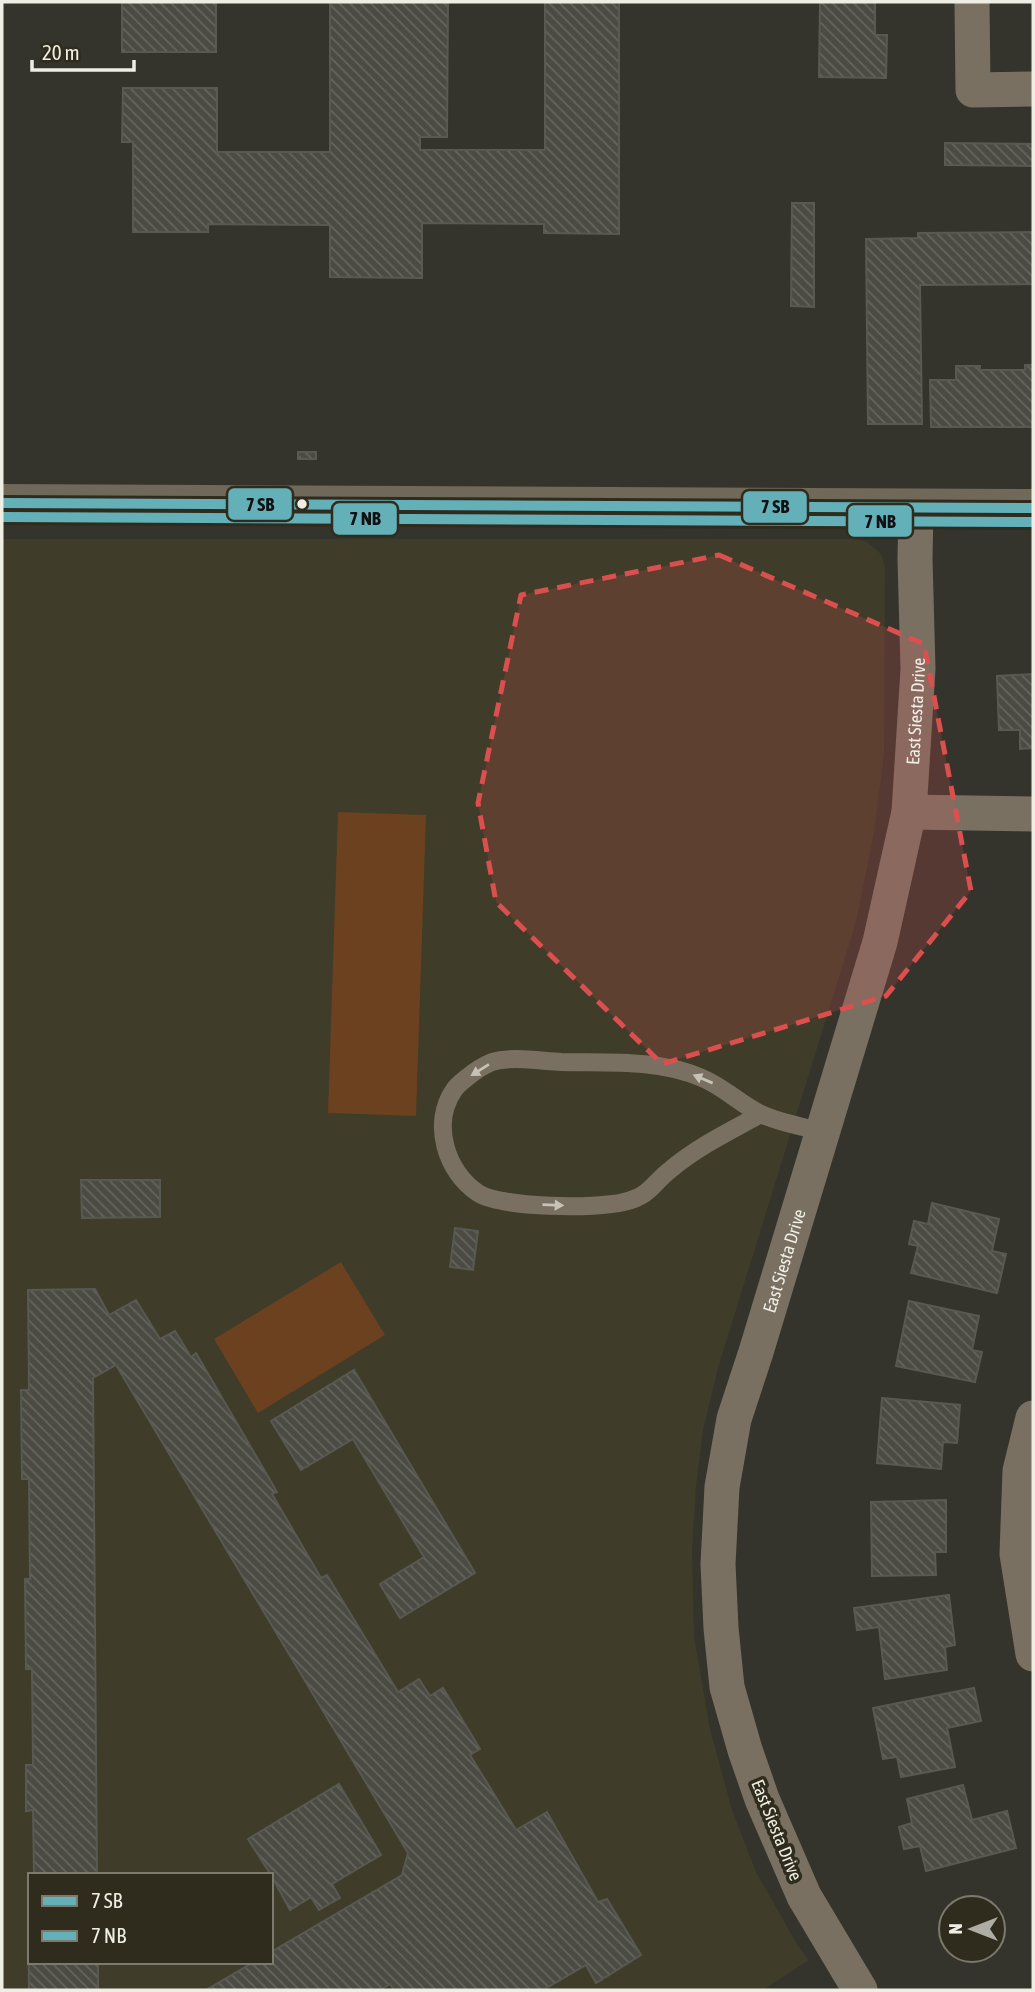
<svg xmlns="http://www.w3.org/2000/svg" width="1035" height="1992" viewBox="0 0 1035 1992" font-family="'Asap Condensed',sans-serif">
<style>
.built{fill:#3f3c29;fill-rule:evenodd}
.grass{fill:#6b4120}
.building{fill:url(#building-back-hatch);stroke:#585952;stroke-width:2}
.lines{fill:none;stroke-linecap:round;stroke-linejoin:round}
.lane{stroke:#797062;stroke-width:18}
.street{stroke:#797062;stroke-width:35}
.secondary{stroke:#706859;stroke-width:38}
.bus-1-casing{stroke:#2f2c1e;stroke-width:16}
.bus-2-casing{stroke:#2f2c1e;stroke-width:16}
.bus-1{stroke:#64b0b9;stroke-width:10}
.bus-2{stroke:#64b0b9;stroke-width:10}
.oneway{fill:#c6c2b6}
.marked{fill:#db504e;fill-opacity:0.2;stroke:#db504e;stroke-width:5;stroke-dasharray:14 9;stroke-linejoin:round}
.bus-dot{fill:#efeee4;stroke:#2f2c1e;stroke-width:2.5}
.labels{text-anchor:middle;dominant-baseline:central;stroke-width:7;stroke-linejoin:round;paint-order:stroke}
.street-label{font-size:18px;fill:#efeee4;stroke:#2f2c1e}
.line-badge{stroke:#2f2c1e;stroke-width:2.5}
.pale-badge-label{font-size:19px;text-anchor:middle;font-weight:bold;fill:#111}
</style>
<defs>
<pattern id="building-back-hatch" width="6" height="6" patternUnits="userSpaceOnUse" patternTransform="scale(1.75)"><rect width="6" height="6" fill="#4b4b43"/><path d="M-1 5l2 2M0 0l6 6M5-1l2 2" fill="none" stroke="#65655e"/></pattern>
</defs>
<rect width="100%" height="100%" fill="#35342c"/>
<path class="built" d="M2 539H856L867 542 881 554 885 567 884 754 874 833 856 922 718 1368 703 1430 696 1486 692 1550 694 1637 710 1729 732 1810 756 1872 798 1946 809 1960 763 1990H2ZM30 1875H271V1962H30Z"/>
<g class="grass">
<polygon points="338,812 426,815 416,1116 328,1113"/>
<polygon points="341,1262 385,1335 258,1413 214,1339"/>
</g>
<g class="building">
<rect x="122" y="2" width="94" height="50"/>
<polygon points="330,2 448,2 447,137 420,137 420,150 545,150 545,2 619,2 619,234 544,233 544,224 422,223 422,278 330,277 330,225 208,224 208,232 133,232 133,142 122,142 123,88 217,88 217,152 330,152"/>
<polygon points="820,2 875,2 875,35 887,35 886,78 819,77"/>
<polygon points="945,143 1033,144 1033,166 945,165"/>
<polygon points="792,203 814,203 814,307 791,306"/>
<polygon points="1033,232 1033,284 920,285 922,424 868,424 866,239 918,238 918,233"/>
<polygon points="1025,365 1033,365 1033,427 931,427 930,380 956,380 956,366 980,366 980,370 1025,370"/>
<rect x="298" y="452" width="18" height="7"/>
<polygon points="1033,674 1033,748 1020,749 1020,730 999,730 997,676"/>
<polygon points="81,1180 160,1180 160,1217 82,1218"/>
<polygon points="932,1203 999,1219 992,1251 1006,1254 997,1293 911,1273 918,1246 909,1244 914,1221 928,1224"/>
<polygon points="455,1228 478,1231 473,1270 450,1267"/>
<polygon points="95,1289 109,1315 136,1300 160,1339 175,1331 191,1357 196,1353 277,1492 272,1494 321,1578 327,1575 398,1692 419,1679 430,1696 443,1688 480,1749 470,1755 516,1830 547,1812 598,1902 607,1899 641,1955 596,1983 586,1965 543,1990 394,1990 390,1984 380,1990 206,1990 254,1962 271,1962 271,1952 402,1875 408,1853 116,1365 93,1378 97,1875 34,1875 33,1810 26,1811 26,1765 33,1765 32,1669 26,1669 25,1579 30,1579 29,1479 22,1479 21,1390 29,1390 28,1290"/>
<polygon points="909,1301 979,1316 972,1350 982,1352 975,1382 896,1366"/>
<polygon points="354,1370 475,1573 400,1618 380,1584 424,1557 353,1439 301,1470 271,1421"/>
<polygon points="882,1398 960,1405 957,1443 943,1442 941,1469 877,1463"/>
<polygon points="946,1500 946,1552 935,1552 936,1575 872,1576 871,1502"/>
<polygon points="949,1595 955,1645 945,1647 947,1670 885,1679 879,1627 857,1630 854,1608"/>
<polygon points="974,1688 981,1721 947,1728 955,1767 901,1777 897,1757 883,1759 873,1708"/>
<polygon points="339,1784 381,1855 332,1884 340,1898 319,1910 311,1897 290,1910 271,1875 248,1839"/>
<polygon points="963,1785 972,1820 1007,1811 1016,1848 926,1871 920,1846 904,1849 899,1827 912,1823 907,1799"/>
<polygon points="28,1908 30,1908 30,1962 98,1962 98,1990 29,1990"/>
</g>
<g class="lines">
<path class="lane" d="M761 1114C730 1131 697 1147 670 1170 652 1184 650 1196 624 1202 596 1209 501 1208 478 1193 446 1172 431 1123 454 1090 457 1085 464 1080 469 1076 475 1071 485 1065 492 1062 512 1056 540 1061 561 1062 606 1063 659 1059 702 1078 724 1087 740 1104 761 1114 779 1123 802 1126 822 1132"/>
<g class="street">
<polyline points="972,2 973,90 1033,89"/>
<polyline points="909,812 1033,814"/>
<polyline points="1033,1418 1020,1471 1017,1554 1033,1654"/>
<path id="s1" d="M860 1990 804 1896 762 1799 745 1750 727 1687 721 1628 718 1564 722 1487 734 1419 756 1352 880 942 909 812 918 669 915 559 916 508"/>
</g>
<polyline class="secondary" points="2,503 1033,508"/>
<defs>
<polyline id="bus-1" points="2,503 1033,508"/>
<polyline id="bus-2" points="2,517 1033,522"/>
</defs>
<use href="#bus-1" class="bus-1-casing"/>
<use href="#bus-2" class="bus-2-casing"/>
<use href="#bus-1" class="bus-1"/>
<use href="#bus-2" class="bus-2"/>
</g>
<defs><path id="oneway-solid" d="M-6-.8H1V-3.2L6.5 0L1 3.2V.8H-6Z" transform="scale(1.75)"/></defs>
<g class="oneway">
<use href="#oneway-solid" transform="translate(480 1070) rotate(148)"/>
<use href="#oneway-solid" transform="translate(703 1079) rotate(-157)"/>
<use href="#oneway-solid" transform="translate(553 1205) rotate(2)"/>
</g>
<path class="marked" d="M719 555 924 644 971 891 886 996 662 1064 496 902 478 803 521 595Z"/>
<circle class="bus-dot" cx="302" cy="504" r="6"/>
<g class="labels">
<g class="street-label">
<text stroke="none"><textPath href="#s1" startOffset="1335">East Siesta Drive</textPath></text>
<text stroke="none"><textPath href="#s1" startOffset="768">East Siesta Drive</textPath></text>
<text transform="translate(777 1830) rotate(68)">East Siesta Drive</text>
</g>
</g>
<g class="line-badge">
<rect x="227" y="487" width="66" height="34" rx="7" fill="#64b0b9"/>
<rect x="742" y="490" width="66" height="34" rx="7" fill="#64b0b9"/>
<rect x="332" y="502" width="66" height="34" rx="7" fill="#64b0b9"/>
<rect x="847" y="504" width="66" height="34" rx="7" fill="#64b0b9"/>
</g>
<g class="pale-badge-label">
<text x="260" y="511">7 SB</text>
<text x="775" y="513">7 SB</text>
<text x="365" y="525">7 NB</text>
<text x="880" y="528">7 NB</text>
</g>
<rect width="1035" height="1992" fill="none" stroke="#efeee4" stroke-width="7"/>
<rect x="28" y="1873" width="245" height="91" fill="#2f2c1e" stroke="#7c7a6d" stroke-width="2"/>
<rect x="42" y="1896" width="35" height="10" fill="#64b0b9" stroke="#7c7a6d" stroke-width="2"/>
<text x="91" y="1908" font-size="21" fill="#efeee4">7 SB</text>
<rect x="42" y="1931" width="35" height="10" fill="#64b0b9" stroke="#7c7a6d" stroke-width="2"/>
<text x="91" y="1943" font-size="21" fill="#efeee4">7 NB</text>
<g transform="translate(972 1929) rotate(270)"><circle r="33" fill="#2f2c1e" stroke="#7c7a6d" stroke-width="2"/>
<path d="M0-5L12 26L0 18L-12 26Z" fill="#aeada4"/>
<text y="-10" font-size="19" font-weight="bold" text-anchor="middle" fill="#efeee4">N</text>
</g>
<path d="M32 60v10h102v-10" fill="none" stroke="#efeee4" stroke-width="3.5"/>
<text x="42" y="60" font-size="21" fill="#efeee4" stroke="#2f2c1e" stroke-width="5" paint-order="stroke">20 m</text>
</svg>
